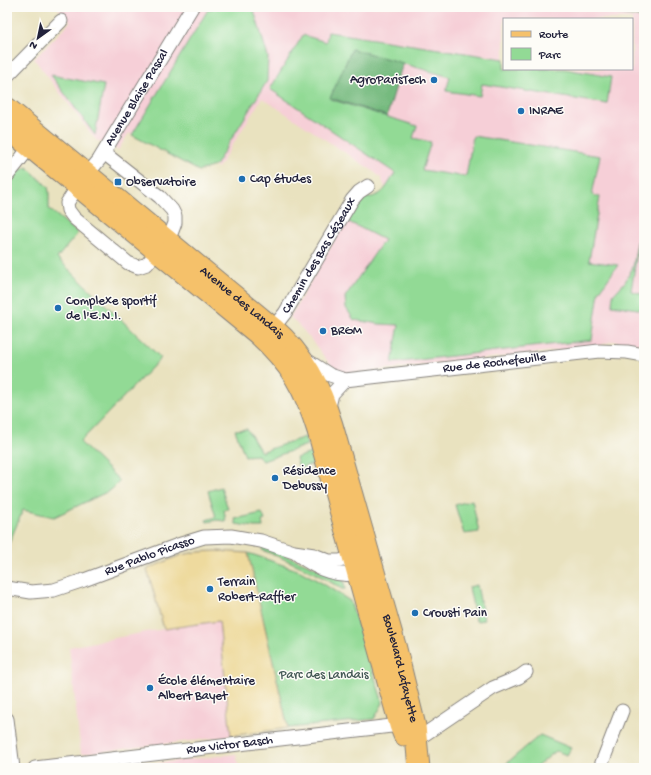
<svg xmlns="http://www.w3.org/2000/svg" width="651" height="775" viewBox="0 0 651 775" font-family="'Gochi Hand',sans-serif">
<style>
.built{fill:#f6cfd7;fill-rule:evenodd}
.green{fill:#92da95;stroke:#5a7e68}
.forest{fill:#75ba7e;stroke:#4c6e5c}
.sand{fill:#eeda9e;stroke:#887e6c}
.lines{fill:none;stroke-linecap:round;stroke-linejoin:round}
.street-casing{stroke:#86827d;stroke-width:15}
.primary-casing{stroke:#86827d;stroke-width:23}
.street{stroke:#fff;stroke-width:13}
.primary{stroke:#f5c16b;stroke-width:21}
.poi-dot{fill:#1f6fb2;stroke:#fdfcf7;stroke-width:1.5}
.labels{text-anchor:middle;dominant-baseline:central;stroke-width:3;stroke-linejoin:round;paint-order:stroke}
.poi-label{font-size:13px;fill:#22223b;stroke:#fdfcf7;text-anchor:start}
.street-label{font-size:13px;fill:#22223b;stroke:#fdfcf7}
.park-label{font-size:13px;fill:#445956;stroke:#fdfcf7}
</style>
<rect width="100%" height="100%" fill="#fdfcf7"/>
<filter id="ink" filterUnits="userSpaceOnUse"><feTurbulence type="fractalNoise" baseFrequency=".025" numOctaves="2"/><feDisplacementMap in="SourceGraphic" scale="8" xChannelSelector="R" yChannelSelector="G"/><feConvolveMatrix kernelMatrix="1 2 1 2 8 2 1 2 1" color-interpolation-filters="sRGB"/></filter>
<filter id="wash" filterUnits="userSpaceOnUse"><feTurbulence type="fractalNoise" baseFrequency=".012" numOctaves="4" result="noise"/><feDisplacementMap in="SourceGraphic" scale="16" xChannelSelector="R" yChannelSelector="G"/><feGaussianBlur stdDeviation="0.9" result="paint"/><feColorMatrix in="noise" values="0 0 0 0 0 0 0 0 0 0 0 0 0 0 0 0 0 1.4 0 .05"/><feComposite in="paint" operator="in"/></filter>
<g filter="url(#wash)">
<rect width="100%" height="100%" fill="#e9e2bf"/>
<g class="built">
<path d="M57 7H644V345L612 341 599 346 344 374 334 369 304 331 290 317 355 204 375 198 383 192 385 187 381 178 373 171 262 98 218 168 215 166 199 171 129 133 118 150 96 140 34 59 70 22ZM504 19H632V69H504Z"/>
<polygon points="219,621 231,736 81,754 69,647 151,631"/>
<polygon points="236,754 239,768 113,768 132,766"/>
</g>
<g class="green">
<polygon points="213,7 253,7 268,57 267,81 215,166 199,171 132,135 209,8 211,10"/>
<polygon points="602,7 644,7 644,18 601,11"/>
<path d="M328 32 504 59V69H565L611 77 607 104 482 84 480 96 446 91 450 77 352 49 330 99 417 126 413 138 431 142 422 170 466 177 473 136 600 156 592 195 600 197 589 261 618 265 599 292 592 340 392 363 399 325 379 324 354 320 346 308 345 297 384 240 345 220 360 199C384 196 383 192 395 173L270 89 303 35 326 42Z"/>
<polygon points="51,75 104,85 95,135"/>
<polygon points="27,167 48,187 49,192 49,209 78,233 57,258 161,358 80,442 120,481 111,490 54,517 23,510 7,548 7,184 17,172"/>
<polygon points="644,199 644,208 631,291 644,294 644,310 612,305 613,295 625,282 633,267"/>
<polygon points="247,429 261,452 305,437 307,445 263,461 261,460 258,455 245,456 235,430"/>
<polygon points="311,453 315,464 299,468 296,458"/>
<polygon points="221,487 228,509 224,510 226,521 217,520 207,522 206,520 216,517 208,491"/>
<polygon points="472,500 479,532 464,534 455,505"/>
<polygon points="262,513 265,520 262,521 263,527 254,527 236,524 235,519"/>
<path d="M263 546 343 579 345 589H342C317 573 290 561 262 550Z"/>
<polygon points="248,553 260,557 300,571 322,583 350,601 383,703 374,719 288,728"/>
<polygon points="477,585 484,620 476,621 469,587"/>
<polygon points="540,735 571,748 567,755 556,751 535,768 501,768"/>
</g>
<polygon class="forest" points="352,49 403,63 387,116 330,98"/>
<polygon class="sand" points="216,551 248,553 288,728 231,736 219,621 164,629 147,569 181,555 197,552"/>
</g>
<g filter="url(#ink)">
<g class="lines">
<defs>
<g id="street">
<polyline points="7,76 61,21"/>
<path id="s1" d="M104 153 160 197 172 210 175 216V223L172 231 167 240 147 264 138 267 128 263 74 218 68 210 67 203 78 186 99 160 192 7"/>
<polyline points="7,176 30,147"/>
<path id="s2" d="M273 328 285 313 352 200 359 192 368 186"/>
<path id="s3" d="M305 359 330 375 345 380 599 351 627 352 644 355"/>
<polyline points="328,411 332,394 345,380"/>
<path d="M297 554C318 570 338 579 364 572"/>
<path id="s4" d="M7 588 31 592 54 590 84 580 178 545 204 537 231 536 261 541 294 552 314 555 329 561H339L353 558 358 561"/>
<polyline points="7,719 13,768"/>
<polyline points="416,737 422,736 493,688 519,677 526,672"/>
<path id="s5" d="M35 768 400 725"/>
<polyline points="600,768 622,711"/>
</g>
<g id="primary">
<path id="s6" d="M7 108 273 328C304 355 320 386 332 425L396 649 415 726 419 768"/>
<path d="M7 128 258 334C291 364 305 389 318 431L400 725 404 735"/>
</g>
</defs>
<use href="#street" class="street-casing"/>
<use href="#primary" class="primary-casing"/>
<use href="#street" class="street"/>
<use href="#primary" class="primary"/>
</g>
</g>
<g class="poi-dot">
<circle cx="434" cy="80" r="4"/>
<circle cx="521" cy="111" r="4"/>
<circle cx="242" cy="179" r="4"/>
<rect x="114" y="178" width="8" height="8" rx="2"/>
<circle cx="58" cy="308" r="4"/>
<circle cx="323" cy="331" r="4"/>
<circle cx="275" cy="478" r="4"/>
<circle cx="210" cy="589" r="4"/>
<circle cx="415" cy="613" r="4"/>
<circle cx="150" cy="688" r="4"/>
</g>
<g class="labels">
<g class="poi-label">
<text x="426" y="80" text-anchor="end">AgroParisTech</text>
<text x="529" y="111">INRAE</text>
<text x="250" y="179">Cap études</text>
<text x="126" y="182">Observatoire</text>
<text x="66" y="301">Complexe sportif<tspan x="66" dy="15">de l'E.N.I.</tspan></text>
<text x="331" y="331">BRGM</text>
<text x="283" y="471">Résidence<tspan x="283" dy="15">Debussy</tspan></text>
<text x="218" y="582">Terrain<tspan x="218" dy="15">Robert-Raffier</tspan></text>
<text x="423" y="613">Crousti Pain</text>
<text x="158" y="681">École élémentaire<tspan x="158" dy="15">Albert Bayet</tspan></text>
</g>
<g class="street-label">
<text stroke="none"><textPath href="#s1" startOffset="387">Avenue Blaise Pascal</textPath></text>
<text stroke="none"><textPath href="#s2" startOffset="86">Chemin des Bas Cézeaux</textPath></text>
<text stroke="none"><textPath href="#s6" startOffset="305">Avenue des Landais</textPath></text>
<text stroke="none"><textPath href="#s3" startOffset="196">Rue de Rochefeuille</textPath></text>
<text stroke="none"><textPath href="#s4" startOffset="149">Rue Pablo Picasso</textPath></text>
<text stroke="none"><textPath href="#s6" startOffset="713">Boulevard Lafayette</textPath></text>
<text stroke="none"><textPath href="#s5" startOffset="196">Rue Victor Basch</textPath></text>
</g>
<g class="park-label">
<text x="324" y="675">Parc des Landais</text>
</g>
</g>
<rect width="651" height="775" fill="none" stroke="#fdfcf7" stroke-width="24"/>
<rect x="503" y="18" width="130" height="52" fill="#fdfcf7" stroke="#a5a5ac"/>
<rect x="511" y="31" width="20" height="6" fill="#f5c16b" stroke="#a5a5ac"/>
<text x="539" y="38" font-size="12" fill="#22223b">Route</text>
<rect x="511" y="48" width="20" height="12" fill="#92da95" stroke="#a5a5ac"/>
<text x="539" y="58" font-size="12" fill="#22223b">Parc</text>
<g transform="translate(38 38) rotate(213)" stroke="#fdfcf7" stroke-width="3" paint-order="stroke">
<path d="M0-3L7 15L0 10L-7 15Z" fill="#22223b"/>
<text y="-6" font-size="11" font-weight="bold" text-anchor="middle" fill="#22223b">N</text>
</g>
</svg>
